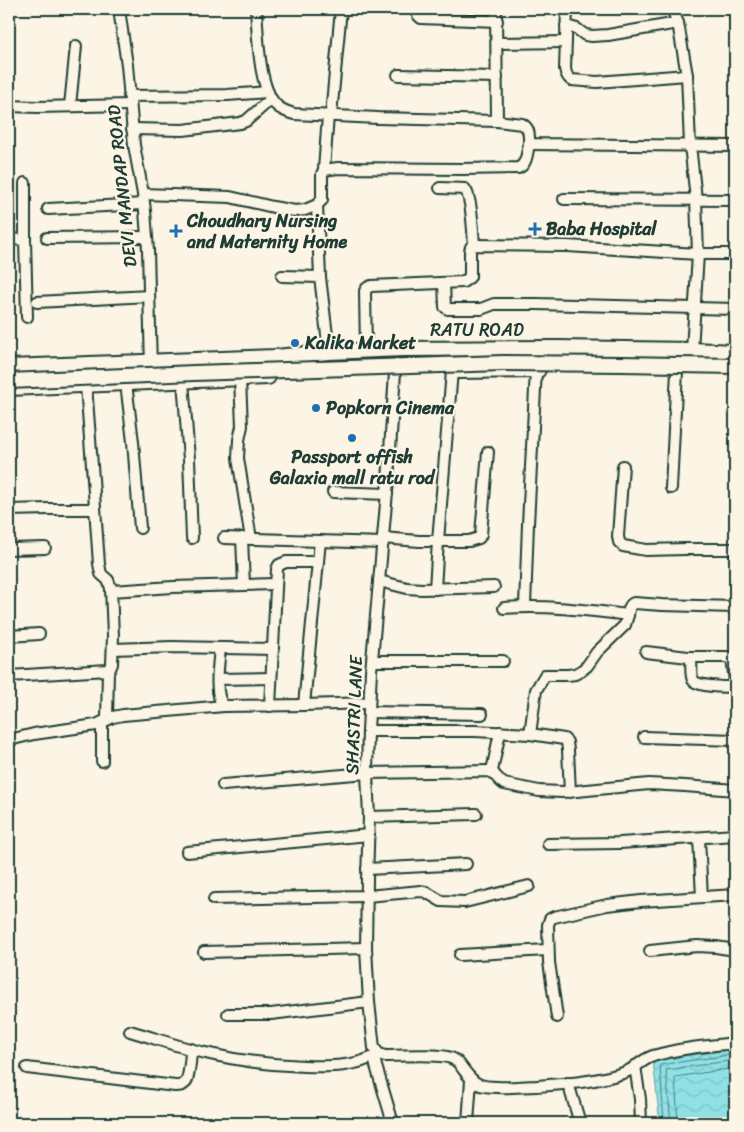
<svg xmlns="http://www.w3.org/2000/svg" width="744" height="1132" viewBox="0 0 744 1132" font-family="Sriracha,sans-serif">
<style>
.water{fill:url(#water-waves);stroke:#629f9f}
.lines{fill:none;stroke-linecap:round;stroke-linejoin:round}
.shore{stroke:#4c7f7b;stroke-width:1}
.minor-casing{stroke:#1f3d34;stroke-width:14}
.major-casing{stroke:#1f3d34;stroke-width:18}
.minor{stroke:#fcf5e5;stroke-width:10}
.major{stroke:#fcf5e5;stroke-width:14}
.major-bridge-casing{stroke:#1f3d34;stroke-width:18;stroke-linecap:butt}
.major-bridge{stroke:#fcf5e5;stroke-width:14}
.poi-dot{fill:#1f6fb2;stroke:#fcf5e5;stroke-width:2}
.labels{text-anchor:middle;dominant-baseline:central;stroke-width:4.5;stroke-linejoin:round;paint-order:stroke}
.street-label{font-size:18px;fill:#1f3d34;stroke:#fcf5e5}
.poi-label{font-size:18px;font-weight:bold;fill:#1f3d34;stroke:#fcf5e5;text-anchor:start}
</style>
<defs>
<pattern id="water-waves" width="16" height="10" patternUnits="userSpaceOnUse" patternTransform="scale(1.25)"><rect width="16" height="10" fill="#8fe1e6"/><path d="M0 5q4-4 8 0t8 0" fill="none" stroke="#7bc2c6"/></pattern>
</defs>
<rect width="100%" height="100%" fill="#fcf5e5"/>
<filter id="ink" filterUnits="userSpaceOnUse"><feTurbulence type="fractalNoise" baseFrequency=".02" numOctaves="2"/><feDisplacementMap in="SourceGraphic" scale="10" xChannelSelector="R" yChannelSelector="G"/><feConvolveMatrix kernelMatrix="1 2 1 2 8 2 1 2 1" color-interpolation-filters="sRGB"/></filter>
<g filter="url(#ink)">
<polygon class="water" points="735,1049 735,1123 660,1123 653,1060"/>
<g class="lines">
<g class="shore">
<polyline points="664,1123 660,1065 735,1054"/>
<polyline points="671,1123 666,1070 735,1060"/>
<polyline points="678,1123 675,1077 735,1068"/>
</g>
<defs>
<g id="minor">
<polyline points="119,9 127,65 134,145 143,194 145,211 148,250 151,368"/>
<path d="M256 9C258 33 258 87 276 105 281 110 287 112 294 114L378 118 497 121 522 124C530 128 529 136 529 144L735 146"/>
<polyline points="415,9 418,15 421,18 497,21"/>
<polyline points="496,9 497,121"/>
<path d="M567 9 565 69C566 74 567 77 571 80L597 82 687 75"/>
<polyline points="672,9 678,23 687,75 690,145 696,199 698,254 692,350"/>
<polyline points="566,26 577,29 585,35 592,36 608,35 678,23"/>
<polyline points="497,43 566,42"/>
<polyline points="398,75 497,77"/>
<polyline points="129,96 227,95 268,92"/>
<polyline points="9,106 37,107 130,105"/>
<polyline points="70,106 76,46"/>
<polyline points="331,115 341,9"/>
<polyline points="132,129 183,130 240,123 246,121 271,99"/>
<polyline points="324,170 328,115"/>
<path d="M440 188 465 189C472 198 473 233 474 245"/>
<path d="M143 194 230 197 273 207 295 211 305 210 317 205 322 200V174L324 170 338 168 462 169 518 168C527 165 527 153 529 144"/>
<polyline points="564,199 735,200"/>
<polyline points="317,205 320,277"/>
<polyline points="48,209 144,204"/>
<polyline points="47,238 147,237"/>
<polyline points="9,239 25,240 27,317"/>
<polyline points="25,240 25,183"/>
<polyline points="282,276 320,277 329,352"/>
<polyline points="444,283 445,307 448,309 481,309 494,304 536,304 735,309"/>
<polyline points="37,302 149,296"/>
<polyline points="366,350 365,291 367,288 371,286 463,282 470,277 470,251 471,247 474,245 567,246 698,254 735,254"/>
<path d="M395 372 388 481 371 671 368 731 367 773 369 817 367 879 366 948 369 1002 374 1048 379 1054 385 1056C398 1056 443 1053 453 1059 458 1061 460 1065 463 1069 475 1085 479 1087 498 1087 511 1088 524 1086 536 1086 565 1084 596 1082 623 1073 634 1070 641 1060 653 1056 679 1048 708 1046 735 1043"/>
<polyline points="240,379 242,426 239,440 238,458 251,539"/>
<polyline points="183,381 189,459 192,538"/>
<polyline points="126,383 133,442 140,528"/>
<polyline points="623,466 618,536 619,542 623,546 646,550 685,549 735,549"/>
<polyline points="671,488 677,371"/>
<polyline points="333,492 387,494"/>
<polyline points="9,510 49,509 95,509"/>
<polyline points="224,538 383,543"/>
<polyline points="242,538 244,585"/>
<polyline points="383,538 419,541 469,541 479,538 481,534 488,452"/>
<polyline points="9,549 45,548"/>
<polyline points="379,581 407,588 422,589 494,587"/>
<polyline points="435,589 438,541 452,371"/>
<polyline points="111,591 173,587 275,584"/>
<polyline points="525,606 528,524 536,370"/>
<path d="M504 608C546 605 586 610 628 615 629 609 629 605 634 603L662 605 735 607"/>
<polyline points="9,636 39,634"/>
<path d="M220 648C219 662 213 696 224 706L304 705 369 703"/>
<polyline points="113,649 172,647 273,649"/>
<path d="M646 652 688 657 691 660C692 666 690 674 693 680 697 687 727 687 735 687"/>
<polyline points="688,657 727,657 732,660 735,680"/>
<polyline points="372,661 503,661"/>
<polyline points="9,676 108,670 110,669 112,664 113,636 111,588 108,580 101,574 99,564 93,479 86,385"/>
<polyline points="218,679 271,678"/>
<polyline points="304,705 320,541"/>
<polyline points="270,706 277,569 279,565 286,562 318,562"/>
<polyline points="369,712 482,714"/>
<polyline points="107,720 108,670"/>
<polyline points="368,731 475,731 530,734 564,739 567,742 568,750 570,792"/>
<polyline points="530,734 536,690 545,675 568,675 575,674 581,671 587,666 597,652 625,625 628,615"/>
<polyline points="644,737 735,740"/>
<polyline points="9,740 34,734 96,725 113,717 123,715 224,706"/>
<polyline points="102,761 102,723"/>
<polyline points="494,774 492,771 500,732"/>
<path d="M223 785 367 773 490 771C496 775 499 781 504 784L539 791 562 792 577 791 649 784 685 786 735 790"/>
<polyline points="369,817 476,814"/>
<polyline points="699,838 702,897"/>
<polyline points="548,844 620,843 735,835"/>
<polyline points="187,852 369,835"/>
<polyline points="367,869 466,864"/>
<polyline points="214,899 367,896 421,891 426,892 441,901 465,902 529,886"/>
<polyline points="650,951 697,946 716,947 735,950"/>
<polyline points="204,952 366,948"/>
<polyline points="460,955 548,950"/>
<polyline points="228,1014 271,1014 369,1002"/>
<polyline points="557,1017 549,962 548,925 550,919 554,917 607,905 641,901 735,895"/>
<path d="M130 1031C154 1038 177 1046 201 1052 234 1060 270 1065 304 1066 330 1067 356 1067 379 1054"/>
<polyline points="374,1056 376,1066 393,1123"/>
<polyline points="635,1066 640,1099 641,1123"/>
<path d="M27 1068 175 1086C179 1086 183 1086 186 1082 189 1077 191 1056 191 1049"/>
<polyline points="568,1083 580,1123"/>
<polyline points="468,1123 471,1080"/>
</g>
<g id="major">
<polyline points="9,367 275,357 329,352 403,349 558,348 692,350 735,352"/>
<polyline points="457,371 538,370"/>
<polyline points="9,388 268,377"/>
</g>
</defs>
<use href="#minor" class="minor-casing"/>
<use href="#major" class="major-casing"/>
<use href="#minor" class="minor"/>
<use href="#major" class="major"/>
<defs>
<polyline id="major-bridge" points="9,381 194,373 503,363 622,364 735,366"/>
</defs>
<use href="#major-bridge" class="major-bridge-casing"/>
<use href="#major-bridge" class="major-bridge"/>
</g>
</g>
<g class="poi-dot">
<path d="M532.5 221.5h5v5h5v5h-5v5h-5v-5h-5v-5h5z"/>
<path d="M173.5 223.5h5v5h5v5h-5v5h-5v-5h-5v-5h5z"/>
<circle cx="295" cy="343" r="5"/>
<circle cx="316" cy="408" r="5"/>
<circle cx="352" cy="438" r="5"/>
</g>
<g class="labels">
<g class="street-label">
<text transform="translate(122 186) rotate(-96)">DEVI MANDAP ROAD</text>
<text x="477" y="330">RATU ROAD</text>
<text transform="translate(354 715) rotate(-88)">SHASTRI LANE</text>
</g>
<g class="poi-label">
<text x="187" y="221">Choudhary Nursing<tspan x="187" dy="21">and Maternity Home</tspan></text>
<text x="546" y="229">Baba Hospital</text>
<text x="305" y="343">Kalika Market</text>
<text x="326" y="408">Popkorn Cinema</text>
<text x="352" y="457" text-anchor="middle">Passport offish<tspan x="352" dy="21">Galaxia mall ratu rod</tspan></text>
</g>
</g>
<rect width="744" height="1132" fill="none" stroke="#fcf5e5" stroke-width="30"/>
<rect x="15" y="15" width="714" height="1102" fill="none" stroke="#1f3d34" stroke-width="2" filter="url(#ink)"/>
</svg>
